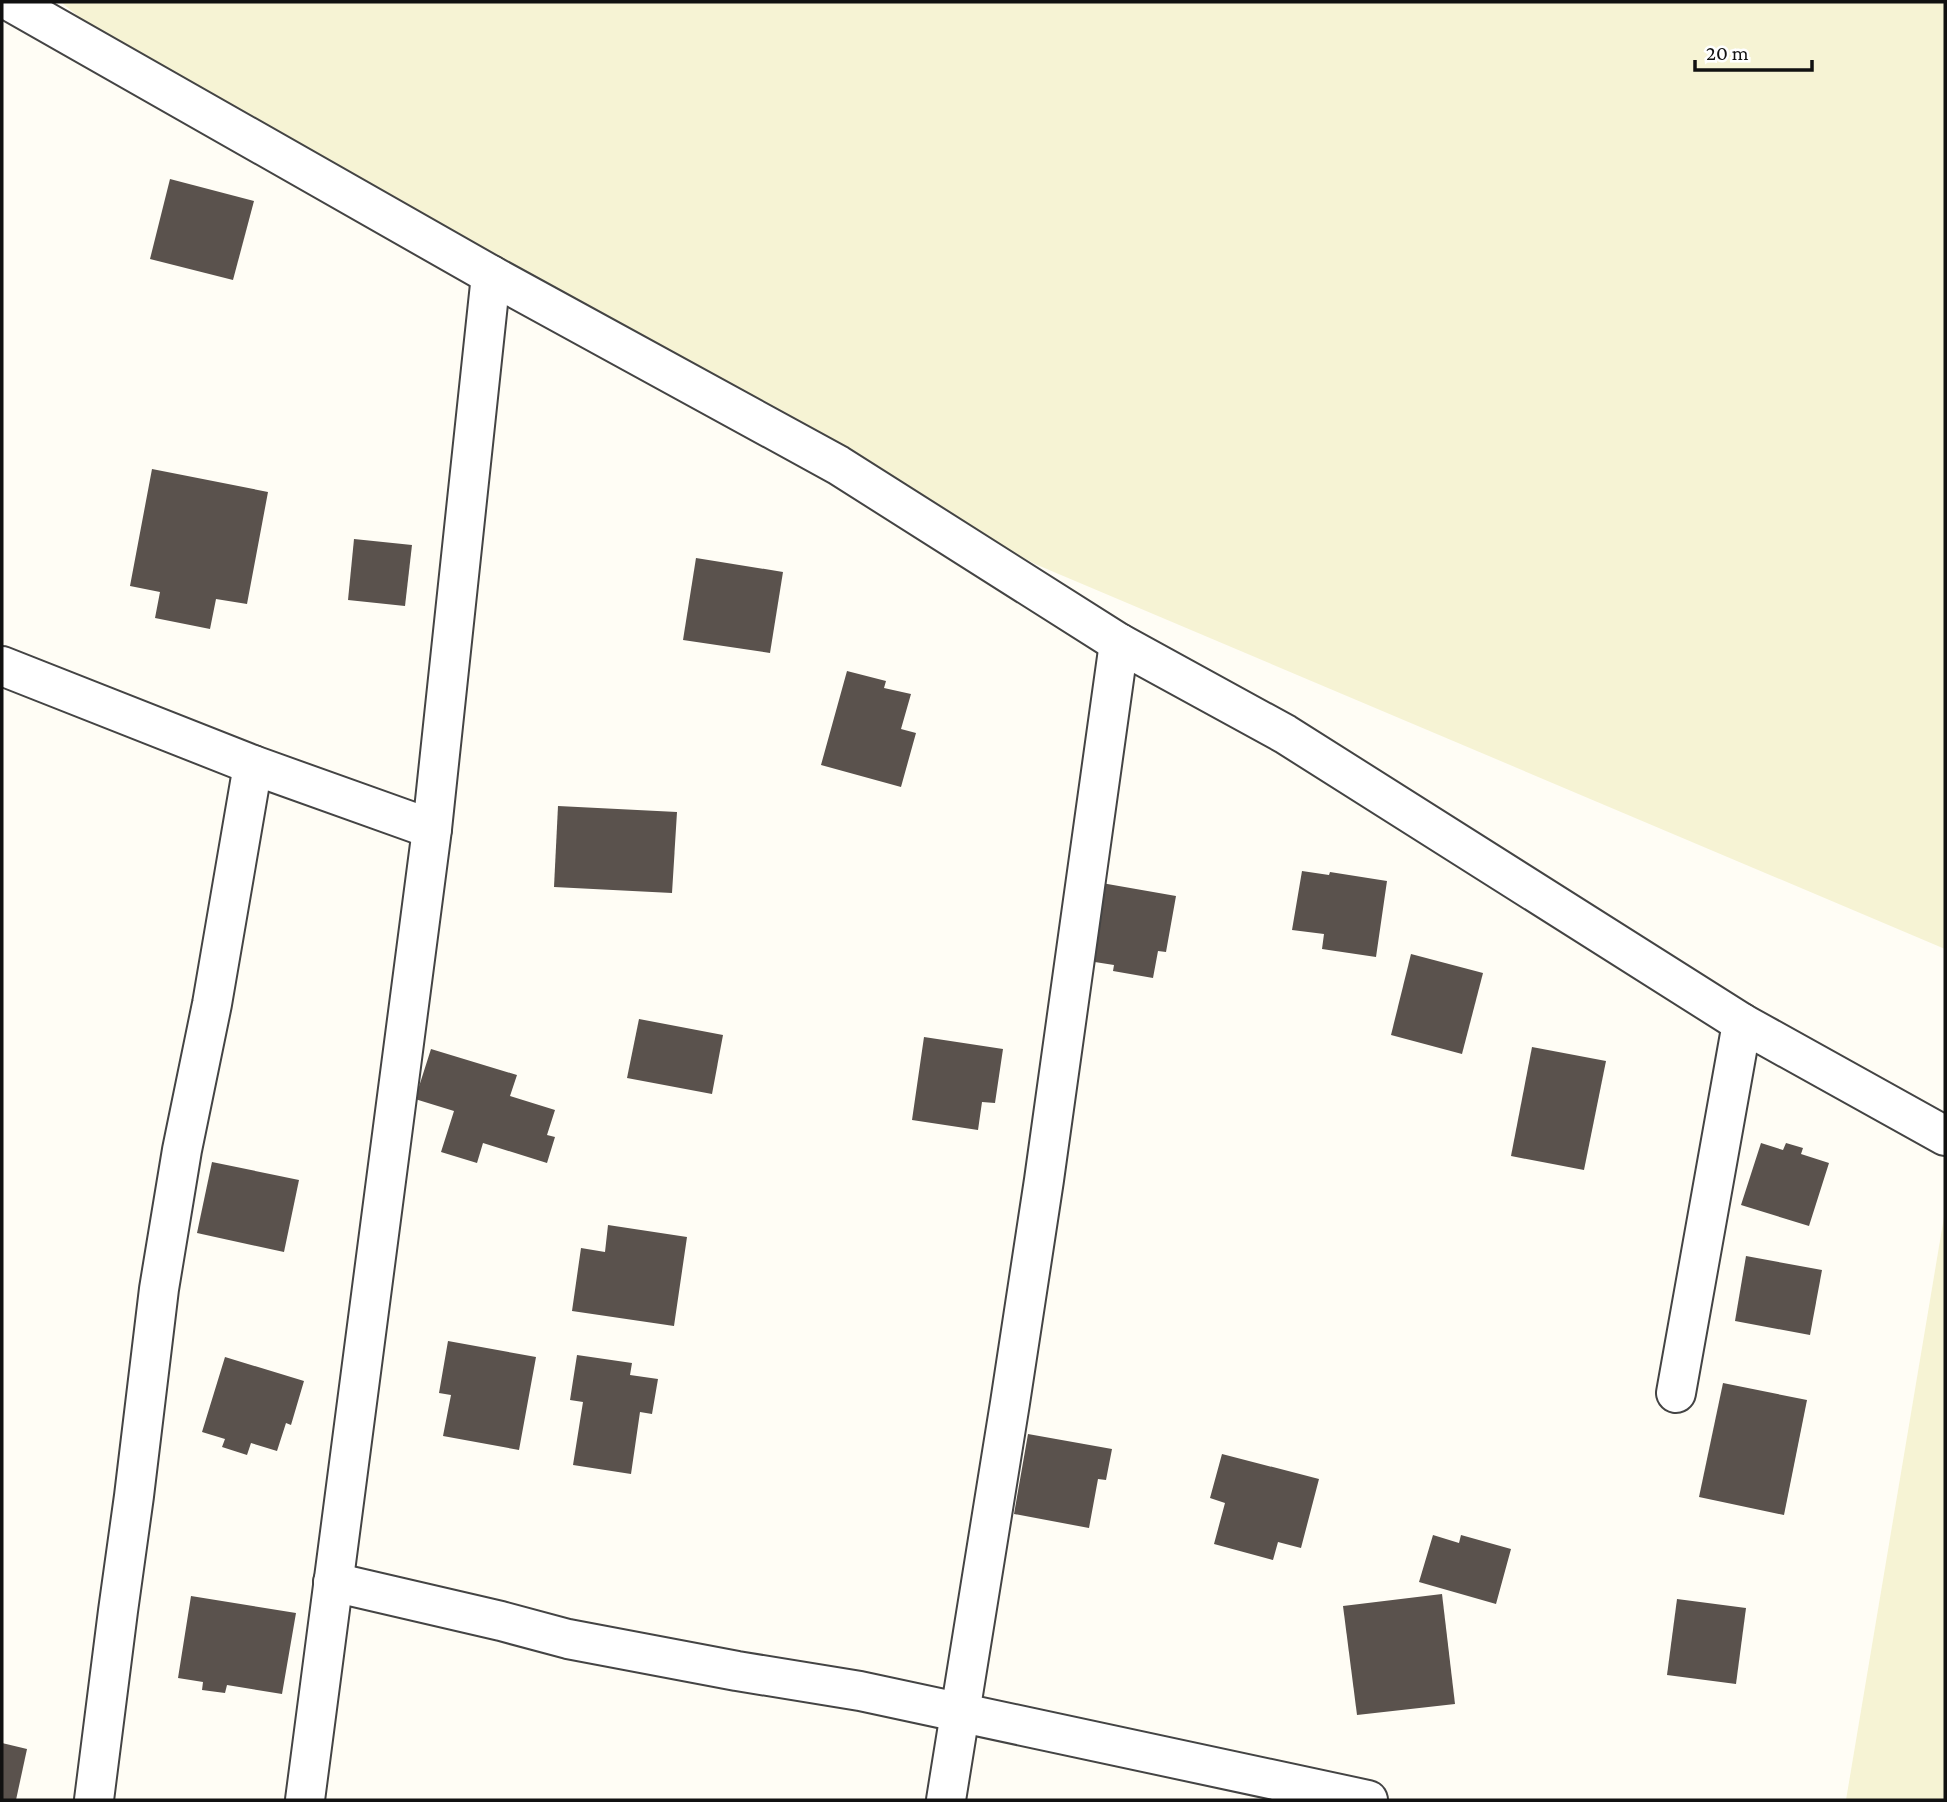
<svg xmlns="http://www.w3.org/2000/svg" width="1947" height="1802" viewBox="0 0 1947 1802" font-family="'Crimson Pro',serif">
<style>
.farmland{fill:#f6f3d4}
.building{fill:#5a524d}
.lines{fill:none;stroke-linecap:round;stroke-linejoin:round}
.minor-casing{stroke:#444;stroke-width:42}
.minor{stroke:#fff;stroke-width:38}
</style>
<rect width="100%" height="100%" fill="#fffdf5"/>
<g class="farmland">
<polygon points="61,2 1945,2 1945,949 1035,564 176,98"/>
<polygon points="1945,1211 1945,1800 1846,1800"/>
</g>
<g class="building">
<polygon points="170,179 254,201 233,280 150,259"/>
<polygon points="152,469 268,492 247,604 216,599 210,629 155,618 160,592 130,586"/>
<polygon points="354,539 412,545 405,606 348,600"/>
<polygon points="696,558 783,572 770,653 683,640"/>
<polygon points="847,671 886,681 884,688 911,694 901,729 916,733 901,787 821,765"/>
<polygon points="558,806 677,812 672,893 554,887"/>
<polygon points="1302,871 1329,875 1330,872 1387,881 1376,957 1322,949 1324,934 1292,930"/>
<polygon points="1096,882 1176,896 1166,952 1158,951 1153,978 1113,971 1114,965 1082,960"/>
<polygon points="1411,954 1483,973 1462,1054 1391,1035"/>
<polygon points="639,1019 723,1035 712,1094 627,1078"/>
<polygon points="924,1037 1003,1049 995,1103 982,1102 978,1130 912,1120"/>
<polygon points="1532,1047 1606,1061 1584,1170 1511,1156"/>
<polygon points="431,1049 517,1075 510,1096 555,1110 547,1135 555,1137 547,1163 483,1143 477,1163 441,1152 454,1111 415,1099"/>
<polygon points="1761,1143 1783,1150 1786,1143 1803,1148 1801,1154 1829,1163 1809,1226 1741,1205"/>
<polygon points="212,1162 299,1180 284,1252 197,1233"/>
<polygon points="608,1225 687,1237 674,1326 572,1311 581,1248 605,1252"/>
<polygon points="1746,1256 1822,1270 1810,1335 1735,1321"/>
<polygon points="448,1341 536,1357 519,1450 443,1436 451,1395 439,1393"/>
<polygon points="577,1355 632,1363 630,1375 658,1379 652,1414 640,1412 631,1474 573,1465 583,1402 570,1400"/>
<polygon points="225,1357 304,1381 291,1425 286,1423 277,1451 251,1443 247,1455 222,1447 225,1439 202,1432"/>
<polygon points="1723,1383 1807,1400 1784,1515 1699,1497"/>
<polygon points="1028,1434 1112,1449 1106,1480 1098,1479 1089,1528 1014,1514"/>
<polygon points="1222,1454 1319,1479 1301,1548 1278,1542 1273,1560 1214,1544 1225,1503 1210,1498"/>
<polygon points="1433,1535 1459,1543 1461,1535 1511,1549 1496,1604 1419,1582"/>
<polygon points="1442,1594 1455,1704 1357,1715 1343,1606"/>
<polygon points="191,1596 296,1613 282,1694 227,1685 225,1693 202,1690 203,1682 178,1678"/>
<polygon points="1677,1599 1746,1608 1736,1684 1667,1675"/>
<polygon points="2,1743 27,1749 16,1800 2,1800"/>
</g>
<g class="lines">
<defs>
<g id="minor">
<polyline points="11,2 491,275 838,465 1119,643 1285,734 1742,1023 1945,1136"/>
<polyline points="2,666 253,765 432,829"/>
<polyline points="1676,1393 1742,1023"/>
<polyline points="333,1582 501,1621 568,1639 737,1671 860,1691 1368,1800"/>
<polyline points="94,1800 118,1611 134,1496 159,1289 182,1150 212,1004 253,765"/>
<polyline points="305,1800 432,829 491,275"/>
<polyline points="946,1800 1010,1403 1044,1180 1119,643"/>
</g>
</defs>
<use href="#minor" class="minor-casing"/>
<use href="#minor" class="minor"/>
</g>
<rect width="1947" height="1802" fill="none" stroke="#111111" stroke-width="7"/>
<path d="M1695 60v10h117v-10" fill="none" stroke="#111111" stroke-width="3.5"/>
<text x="1706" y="60" font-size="21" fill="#111111" stroke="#ffffff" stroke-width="5" paint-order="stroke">20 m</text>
</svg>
